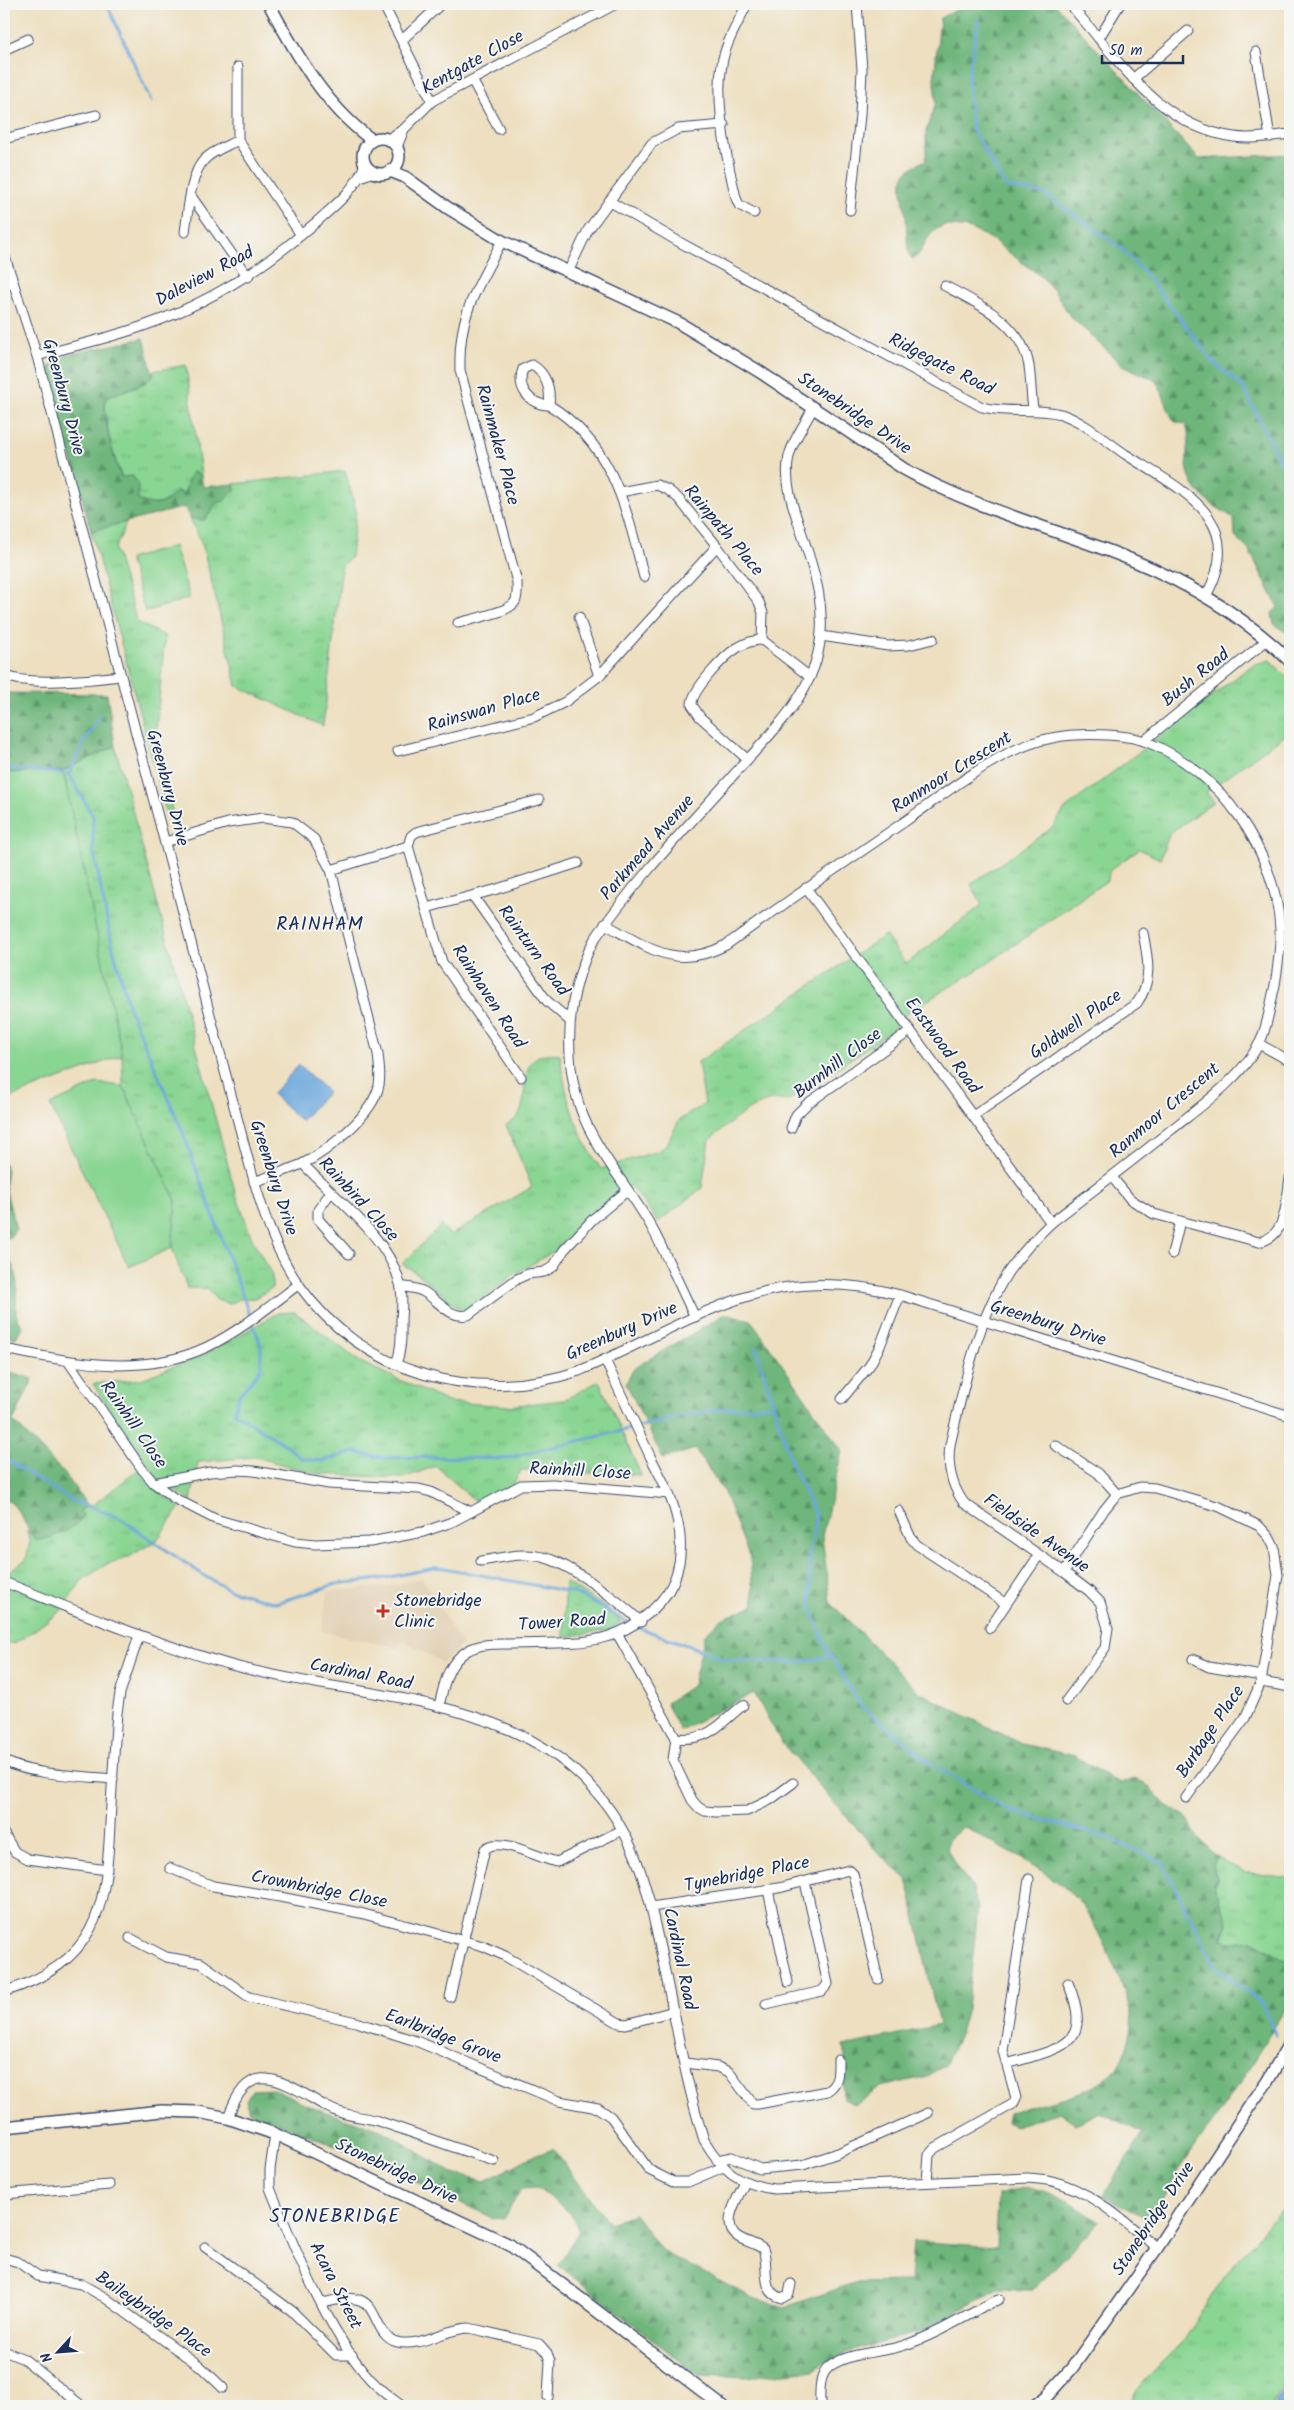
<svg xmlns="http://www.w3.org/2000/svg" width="1294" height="2410" viewBox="0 0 1294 2410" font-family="Kalam,sans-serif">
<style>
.built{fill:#e2d1b6}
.grass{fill:url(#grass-tufts);stroke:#528278}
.forest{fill:url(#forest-firs);stroke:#44726d}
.garden{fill:#89d592;stroke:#528278}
.water{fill:#6ca7dd;stroke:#446b9e}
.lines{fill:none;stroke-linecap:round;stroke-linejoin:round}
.stream{stroke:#6ca7dd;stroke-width:3}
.minor-casing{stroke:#3a496d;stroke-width:11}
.tertiary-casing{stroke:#3a496d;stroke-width:14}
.minor{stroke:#fff;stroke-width:9}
.tertiary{stroke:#fff;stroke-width:11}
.poi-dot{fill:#c8321e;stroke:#f6f6f2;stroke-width:2}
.labels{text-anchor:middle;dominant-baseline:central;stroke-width:4;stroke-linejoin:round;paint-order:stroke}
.street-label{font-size:18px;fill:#1b2f5e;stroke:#f6f6f2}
.poi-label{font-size:18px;fill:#1b2f5e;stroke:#f6f6f2;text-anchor:start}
.neighbourhood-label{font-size:19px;letter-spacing:1px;fill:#1b2f5e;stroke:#f6f6f2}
</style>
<defs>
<pattern id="grass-tufts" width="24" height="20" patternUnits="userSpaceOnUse" patternTransform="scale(1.25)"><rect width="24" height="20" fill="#89d592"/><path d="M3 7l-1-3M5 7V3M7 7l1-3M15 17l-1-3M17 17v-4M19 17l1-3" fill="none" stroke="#76b780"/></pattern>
<pattern id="forest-firs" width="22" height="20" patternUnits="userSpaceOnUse" patternTransform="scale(1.25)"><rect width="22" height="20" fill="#6eb67c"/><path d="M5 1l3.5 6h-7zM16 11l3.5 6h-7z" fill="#5a9469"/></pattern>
</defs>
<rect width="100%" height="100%" fill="#f6f6f2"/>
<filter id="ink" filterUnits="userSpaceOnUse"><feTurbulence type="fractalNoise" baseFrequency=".02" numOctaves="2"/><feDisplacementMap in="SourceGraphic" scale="10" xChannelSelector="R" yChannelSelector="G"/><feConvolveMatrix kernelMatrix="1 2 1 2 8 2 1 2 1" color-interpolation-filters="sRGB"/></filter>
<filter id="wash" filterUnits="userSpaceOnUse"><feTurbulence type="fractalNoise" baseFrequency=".0096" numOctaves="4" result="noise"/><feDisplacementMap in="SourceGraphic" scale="20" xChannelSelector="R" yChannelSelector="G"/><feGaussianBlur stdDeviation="1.12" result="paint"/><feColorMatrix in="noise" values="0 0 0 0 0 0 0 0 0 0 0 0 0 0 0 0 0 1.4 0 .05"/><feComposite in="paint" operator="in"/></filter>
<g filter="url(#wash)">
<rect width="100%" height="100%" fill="#eddfbf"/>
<polygon class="built" points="422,1578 462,1645 442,1663 404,1640 397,1648 321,1631 328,1591 390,1586"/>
<g class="grass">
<path d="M186 365 201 475 194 472 184 494 177 491C127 544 104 431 105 398L147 382 153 376V371Z"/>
<polygon points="345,471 356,510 351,557 342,565 323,726 237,686 203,547 190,518 203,520 210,514 215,504 224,501 235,490 234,484"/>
<polygon points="127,521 115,549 137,622 165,636 155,743 174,818 168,819 91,531"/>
<path d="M1270 660 1290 680V731L1206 792 1214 802 1170 833 1160 859 1139 849 1109 871 1108 880 987 964 907 1013 893 1030 801 1093 787 1101C759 1093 730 1125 709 1140L702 1188 658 1222 630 1185 587 1219 554 1251 509 1278 471 1308 462 1311 418 1274 402 1264 441 1225 451 1235 532 1187 506 1125C510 1123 515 1120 518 1116 532 1096 512 1048 560 1054 565 1098 576 1131 601 1169L658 1151 667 1144 679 1120 705 1104 698 1062 885 935 906 964 982 905 971 884 1053 827 1065 809 1252 665Z"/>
<polygon points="115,746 235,1191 252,1239 272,1275 272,1288 256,1298 240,1299 229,1304 217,1300 207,1289 187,1288 172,1248 176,1201 123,1086 122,1055 63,771"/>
<polygon points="295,1312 360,1362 448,1402 509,1406 564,1400 599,1381 641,1475 521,1470 513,1485 475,1501 436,1466 403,1478 319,1474 255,1457 198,1462 191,1501 158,1479 93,1384 141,1379 206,1354 278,1313"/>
<polygon points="138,1470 150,1485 180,1507 157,1540 129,1557 107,1564 82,1580 61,1611 16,1643 4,1644 4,1574 26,1560 30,1542 27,1530 37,1541 81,1518 82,1515 79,1512 87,1505 93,1505"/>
<polygon points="565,1582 602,1605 621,1622 609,1630 564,1637"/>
<path d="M1217 1857 1243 1872 1290 1878V1963C1279 1958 1271 1948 1259 1943 1247 1938 1234 1945 1224 1940 1223 1934 1227 1930 1226 1924 1226 1911 1219 1900 1214 1889L1217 1878 1212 1865Z"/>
<polygon points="1290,2208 1290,2372 1271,2406 1128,2406 1135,2391 1180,2345 1225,2275 1280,2211"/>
</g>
<g class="forest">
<path d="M959 4H1055L1199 159 1290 154V635L1274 624 1272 613 1278 607 1249 550 1235 537 1234 518C1204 500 1184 489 1187 450 1188 440 1190 433 1185 424L1175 422 1171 416 1161 390 1155 380 1122 365 1070 316 1055 292 1044 279 990 238 968 228 944 225C921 236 927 251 913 259L910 257C906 244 907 231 906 218 903 188 891 175 926 160V131L936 103 934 79 940 18 956 10Z"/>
<path d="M144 338 153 376 147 382 105 398C104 426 112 451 121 477L133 476 138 484V500C157 507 163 506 177 491L184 494 190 474 194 472 201 475 203 487 234 484 235 490 224 501 215 504 210 514 203 520 190 518 185 507 91 531 49 375V367L67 355Z"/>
<polygon points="4,693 107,694 115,746 63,771 4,773"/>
<polygon points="4,1162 7,1170 5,1184 7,1195 16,1229 11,1236 4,1241"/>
<polygon points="4,1244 17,1277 16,1314 22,1327 16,1338 4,1336"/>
<path d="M725 1314 751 1320 842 1451 822 1536 830 1602 919 1692 1022 1744 1075 1756 1120 1784 1134 1779 1145 1783 1167 1806 1187 1817 1195 1834 1217 1857 1212 1865 1217 1878 1214 1889 1226 1916 1227 1927 1223 1934 1224 1940 1229 1942 1253 1940 1290 1963V2002L1239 2084 1182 2166 1151 2220 1103 2196 1143 2133 1099 2112 1076 2124 1059 2112 1015 2126 1007 2122 1009 2113C1040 2101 1087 2097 1112 2074 1121 2066 1131 2038 1132 2026 1135 2005 1094 1918 1079 1901 1054 1873 1001 1848 967 1829L962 1828 948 1840 947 1848 956 1866 973 1889 978 1909 967 2008 960 2033 945 2065 928 2076 881 2087 855 2105 844 2099C839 2082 848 2064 844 2046L939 2025 907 1879 882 1857 781 1742 754 1693 680 1730 666 1703 693 1685 705 1634 722 1619 754 1605 750 1558 723 1490 695 1449 663 1459 626 1383 634 1368Z"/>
<path d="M4 1370 33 1379 13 1421 65 1474 87 1505 80 1511 83 1515C77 1529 51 1538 37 1541 24 1527 21 1507 4 1498Z"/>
<polygon points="274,2089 320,2110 384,2131 451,2172 485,2181 529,2158 553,2149 609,2223 635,2214 662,2251 752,2298 786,2307 854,2283 910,2282 913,2241 996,2247 998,2195 1027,2187 1068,2200 1100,2221 1033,2290 998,2289 920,2332 838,2355 814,2370 747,2377 698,2375 558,2265 579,2231 571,2214 537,2188 521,2189 504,2219 493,2218 353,2153 249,2112 246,2100 252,2090"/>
</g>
<g class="garden">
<polygon points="174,546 190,598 145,612 129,559"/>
<polygon points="63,771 122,1055 4,1100 4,773"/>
<polygon points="97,1083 123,1086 176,1201 172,1248 129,1267 50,1105"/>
</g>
<g class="water">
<polygon points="299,1065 328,1092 301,1121 272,1094"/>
<polygon points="1290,2376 1290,2406 1274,2406 1275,2403"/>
</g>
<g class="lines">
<g class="stream">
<polyline points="107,4 151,101"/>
<polyline points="978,20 968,79 972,128 1006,187 1045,194 1122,249 1149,278 1214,363 1243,387 1290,481"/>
<polyline points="4,768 69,774 93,816 93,849 112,944 130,1011 180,1125 261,1346 261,1369 239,1395 234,1412 287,1446 302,1459 323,1461 354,1452 384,1458 433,1457 503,1459 684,1416 721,1409 773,1405"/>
<polyline points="69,774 85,740 100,716"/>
<polyline points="756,1348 793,1467 816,1516 809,1559 811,1608 827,1649 860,1705 930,1763 1008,1810 1106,1837 1162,1862 1216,1967 1263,2005 1276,2036"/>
<polyline points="4,1458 73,1501 118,1517 206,1577 230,1590 276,1603 336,1584 380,1579 439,1567 575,1593 634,1626 728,1660 800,1662 831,1656"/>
</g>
</g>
</g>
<g filter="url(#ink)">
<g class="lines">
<defs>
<g id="minor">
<polyline points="383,4 432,101"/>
<path d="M747 4C738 23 725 44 722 64 715 101 727 161 736 198L739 205 754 213"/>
<path d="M1070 4C1079 16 1090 27 1099 39 1135 83 1174 129 1234 137 1252 140 1272 136 1290 134"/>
<polyline points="1099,38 1120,4"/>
<polyline points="402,40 441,4"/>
<polyline points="4,50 28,39"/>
<polyline points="1256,52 1270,137"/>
<polyline points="1133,79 1188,31"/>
<polyline points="472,80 499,129"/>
<polyline points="4,139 96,115"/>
<polyline points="388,139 404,129 432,101 616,4"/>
<polyline points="238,140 301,235"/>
<polyline points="397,147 404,129"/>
<polyline points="360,177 373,172"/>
<polyline points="191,196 248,277"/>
<path d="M609 201 681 243 982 407C1009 414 1034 407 1061 414 1083 421 1106 441 1125 454 1181 490 1249 518 1206 596"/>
<polyline points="850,210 860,115 862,69 857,4"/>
<path d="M185 232C188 213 190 174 204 160 212 151 227 146 238 140V67"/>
<path d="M4 254 37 356 245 1148C258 1195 270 1244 299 1285 363 1375 476 1405 579 1371 694 1322 767 1259 900 1295L1290 1416"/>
<polyline points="568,272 588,230 652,143 678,129 724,125"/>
<path d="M945 286C979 304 1022 323 1029 366 1031 380 1031 395 1033 409"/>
<polyline points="4,288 13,281"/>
<path d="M37 356C73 346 111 338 146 325 209 303 264 268 314 224 333 207 356 190 365 164"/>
<path d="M532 365C546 373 551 389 549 405 530 405 516 388 523 369Z"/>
<path d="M549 405C614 445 626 508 644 577"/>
<polyline points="620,492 657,485 668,490 678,498 717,546 759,602 763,613 762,640"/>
<polyline points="579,617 599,676"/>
<path d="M458 623C471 619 508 613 515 602 518 597 517 588 517 582L460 370C458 314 477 288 502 241"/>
<polyline points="821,636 888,646 909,645 933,639"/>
<path d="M4 674C19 687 98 679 120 676"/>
<polyline points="1144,741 1267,640"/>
<polyline points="398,751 534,717 565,702 599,676 717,546"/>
<path d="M747 759 700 717 692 705C691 691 724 656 737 648 745 643 752 640 762 640L810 677"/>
<path d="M165 842 228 823 263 818 292 822 314 839 331 870 378 1054C379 1065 381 1075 379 1085 374 1114 327 1152 302 1164 286 1171 270 1176 254 1182"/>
<polyline points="331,870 408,846"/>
<polyline points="806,888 1051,1223"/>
<polyline points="473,896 547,1001 570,1021"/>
<polyline points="426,908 494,890 578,863"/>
<path d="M605 924C649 948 676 971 726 945 786 902 846 862 907 820 949 791 1001 747 1052 738 1077 733 1124 733 1147 742 1220 771 1276 850 1280 929 1281 948 1278 966 1275 985 1271 1001 1267 1030 1259 1044 1240 1079 1201 1106 1171 1130 1131 1162 1091 1192 1051 1223 1035 1238 1021 1254 1008 1272 977 1321 963 1389 950 1445 947 1467 951 1485 964 1503L1064 1572 1089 1591 1100 1602 1108 1628 1105 1648 1066 1701"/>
<polyline points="1259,1044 1290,1061"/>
<polyline points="521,1077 442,962 408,846 411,836 416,832 539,800"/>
<path d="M973 1116 1137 1003C1153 981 1148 958 1143 933"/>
<polyline points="791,1128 796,1115 807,1104 910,1031"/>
<path d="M303 1164C335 1198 389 1237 400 1284 403 1295 402 1308 401 1319 401 1335 402 1349 396 1364"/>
<path d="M1112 1177 1130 1199 1154 1214 1259 1242C1287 1237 1286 1201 1290 1178"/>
<polyline points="331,1192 318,1210 318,1219 349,1254"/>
<polyline points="1172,1254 1180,1221"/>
<path d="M401 1286C409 1288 417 1288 424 1292 439 1301 450 1319 468 1315L517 1279 528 1274 544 1272 553 1267 564 1250 593 1219 628 1190"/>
<path d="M695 1317C680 1287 667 1256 652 1228 634 1196 611 1169 594 1138 560 1080 563 999 594 940 634 882 683 831 730 779 762 742 807 703 818 653 828 609 814 570 800 528 793 507 785 485 788 462 790 444 805 424 813 408"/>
<path d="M4 1349C72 1362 141 1378 207 1347 240 1331 270 1306 299 1284"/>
<polyline points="68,1361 142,1469 154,1483 174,1498 215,1519 295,1542 315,1544 370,1542 423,1532 452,1522 521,1485 553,1484 669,1494"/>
<polyline points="842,1399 870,1365 880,1346 900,1295"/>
<polyline points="1055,1445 1098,1473 1117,1494"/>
<polyline points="154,1483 210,1472 237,1470 254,1471 329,1484 419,1489 431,1492 471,1512"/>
<polyline points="899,1511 911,1538 917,1545 1005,1603"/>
<path d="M481 1561C501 1558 521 1552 542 1557 570 1563 620 1602 641 1622"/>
<polyline points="1064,1572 1104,1510 1117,1494 1140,1487 1155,1488 1220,1507 1259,1526 1269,1537 1274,1547 1278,1575 1261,1682 1245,1718 1186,1798"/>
<path d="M4 1582C79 1612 153 1643 231 1665 376 1705 561 1688 633 1851 646 1882 653 1915 660 1948 674 2011 684 2078 704 2140 722 2170 738 2184 774 2189L1028 2178C1036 2179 1044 2179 1052 2181 1091 2190 1126 2223 1157 2248"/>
<polyline points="990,1628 1039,1555"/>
<polyline points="618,1635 676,1738 673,1760 692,1800 698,1807 705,1811 716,1812 747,1811 770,1800 793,1783"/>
<polyline points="1193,1659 1209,1667 1262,1676"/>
<polyline points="1261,1682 1290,1687"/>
<path d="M439 1706C444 1685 447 1663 467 1651 480 1643 497 1644 511 1644 571 1642 618 1650 661 1601 681 1579 684 1547 677 1519 672 1496 660 1476 650 1456 635 1424 620 1392 605 1360"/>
<path d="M676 1738C708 1742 720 1724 743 1705"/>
<path d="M4 1760C24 1775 86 1776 113 1779"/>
<polyline points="4,1834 15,1852 28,1859 107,1870"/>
<polyline points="170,1868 213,1886 280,1897 360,1913 483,1946 505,1956 619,2023 626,2024 674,2011"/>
<polyline points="768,1890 788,1982"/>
<polyline points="651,1907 779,1888 849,1870 853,1874 878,1979"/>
<polyline points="130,1938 166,1957 201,1963 249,1997 356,2022 416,2041 559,2101 598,2108 611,2117 649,2170 673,2182 688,2182 723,2167"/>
<path d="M4 1992C96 1962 106 1912 110 1824 112 1787 114 1750 117 1713L120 1693 139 1636"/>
<path d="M450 1997 485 1849C499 1835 540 1859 557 1862L622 1830"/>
<polyline points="766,2004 822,1991 828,1984 805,1882"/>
<path d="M685 2063 718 2067 729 2072 753 2104H758L827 2091C839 2083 838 2074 838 2060"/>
<path d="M1007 2064C1060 2048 1095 2047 1068 1983"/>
<path d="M228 2118C233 2103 242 2081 260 2079 283 2077 308 2097 327 2107 343 2116 360 2116 378 2121 417 2134 455 2148 494 2161"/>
<path d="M275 2134 270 2170V2188C293 2245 334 2347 378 2387 385 2394 394 2400 402 2406"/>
<polyline points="717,2160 732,2157 760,2169 803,2165 838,2153 928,2113"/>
<path d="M745 2182C739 2196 719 2225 738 2237 746 2242 755 2243 763 2249 770 2267 759 2292 782 2298L789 2294 791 2284"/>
<polyline points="927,2182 929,2155 935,2148 1013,2104 1016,2098 1003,2051 1029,1879"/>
<polyline points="4,2194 109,2185"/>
<polyline points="205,2247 292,2311 336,2355 352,2355"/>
<polyline points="4,2258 18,2262 38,2276 81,2284 104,2297 200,2366 223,2388"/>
<path d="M322 2303C333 2301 345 2297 356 2299 379 2303 374 2336 397 2342 421 2348 446 2328 469 2328L539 2344 547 2353 550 2361 548 2397"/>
<polyline points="4,2351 24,2359 82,2406"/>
<path d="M820 2406C820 2394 818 2376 829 2367 848 2352 880 2353 902 2346 936 2335 967 2315 999 2299"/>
</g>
<g id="tertiary">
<path d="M269 4C296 54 325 106 372 140"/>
<circle cx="381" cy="156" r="18"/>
<path d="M390 171 405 177 448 208 502 241 679 323 760 372 904 469C977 510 1055 528 1132 560 1190 584 1245 617 1290 661"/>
<polyline points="4,2127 162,2111 198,2112 228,2118 275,2134 510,2245 722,2406"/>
<polyline points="1034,2406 1047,2396 1072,2368 1157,2248 1249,2107 1267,2082 1290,2042"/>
</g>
</defs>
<use href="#minor" class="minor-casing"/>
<use href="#tertiary" class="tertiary-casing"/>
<use href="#minor" class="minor"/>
<use href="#tertiary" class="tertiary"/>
</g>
</g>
<path class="poi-dot" d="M380.5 1603.5h5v5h5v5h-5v5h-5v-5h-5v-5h5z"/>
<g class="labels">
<g class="street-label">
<text transform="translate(473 63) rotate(-29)">Kentgate Close</text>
<text transform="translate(205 277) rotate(-28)">Daleview Road</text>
<text transform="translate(941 365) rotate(27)">Ridgegate Road</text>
<text transform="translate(63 397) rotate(75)">Greenbury Drive</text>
<text transform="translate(854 414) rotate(34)">Stonebridge Drive</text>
<text transform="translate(497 445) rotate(75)">Rainmaker Place</text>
<text transform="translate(723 531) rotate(50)">Rainpath Place</text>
<text transform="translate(1196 678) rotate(-39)">Bush Road</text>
<text transform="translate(484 711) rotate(-16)">Rainswan Place</text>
<text transform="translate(952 773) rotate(-32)">Ranmoor Crescent</text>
<text transform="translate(167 788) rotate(75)">Greenbury Drive</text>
<text transform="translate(648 848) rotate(-49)">Parkmead Avenue</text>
<text transform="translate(533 951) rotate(54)">Rainturn Road</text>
<text transform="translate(488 997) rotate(57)">Rainhaven Road</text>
<text transform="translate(1076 1025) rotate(-35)">Goldwell Place</text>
<text transform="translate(942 1046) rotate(54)">Eastwood Road</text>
<text transform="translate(838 1064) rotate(-37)">Burnhill Close</text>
<text transform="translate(1165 1111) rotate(-40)">Ranmoor Crescent</text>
<text transform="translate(273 1178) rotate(72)">Greenbury Drive</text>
<text transform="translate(358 1200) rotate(47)">Rainbird Close</text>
<text transform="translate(1048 1324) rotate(17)">Greenbury Drive</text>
<text transform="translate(622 1332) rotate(-24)">Greenbury Drive</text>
<text transform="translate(133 1425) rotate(55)">Rainhill Close</text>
<text transform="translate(580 1472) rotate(3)">Rainhill Close</text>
<text transform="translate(1036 1534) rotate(35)">Fieldside Avenue</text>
<text transform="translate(562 1623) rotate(-4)">Tower Road</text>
<text transform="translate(361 1675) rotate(11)">Cardinal Road</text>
<text transform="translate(1211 1732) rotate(-56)">Burbage Place</text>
<text transform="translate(747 1875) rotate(-11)">Tynebridge Place</text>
<text transform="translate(319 1890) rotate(11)">Crownbridge Close</text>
<text transform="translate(679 1959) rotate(78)">Cardinal Road</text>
<text transform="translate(443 2037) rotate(21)">Earlbridge Grove</text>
<text transform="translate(396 2172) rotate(25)">Stonebridge Drive</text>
<text transform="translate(1154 2219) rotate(-56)">Stonebridge Drive</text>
<text transform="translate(335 2286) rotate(63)">Acara Street</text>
<text transform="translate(153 2315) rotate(35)">Baileybridge Place</text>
</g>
<g class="poi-label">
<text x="394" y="1601">Stonebridge<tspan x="394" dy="21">Clinic</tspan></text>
</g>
<g class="neighbourhood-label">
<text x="320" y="925">RAINHAM</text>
<text x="335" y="2217">STONEBRIDGE</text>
</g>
</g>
<rect width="1294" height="2410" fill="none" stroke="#f6f6f2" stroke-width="20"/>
<g transform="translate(58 2352) rotate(244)" stroke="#f6f6f2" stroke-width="4" paint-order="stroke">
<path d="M0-4L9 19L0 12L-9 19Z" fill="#1b2f5e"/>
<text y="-8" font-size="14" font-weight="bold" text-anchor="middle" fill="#1b2f5e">N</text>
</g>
<path d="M1102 55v8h81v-8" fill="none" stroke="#1b2f5e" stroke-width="2.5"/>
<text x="1109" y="55" font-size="15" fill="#1b2f5e" stroke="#f6f6f2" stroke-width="4" paint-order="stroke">50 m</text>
</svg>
